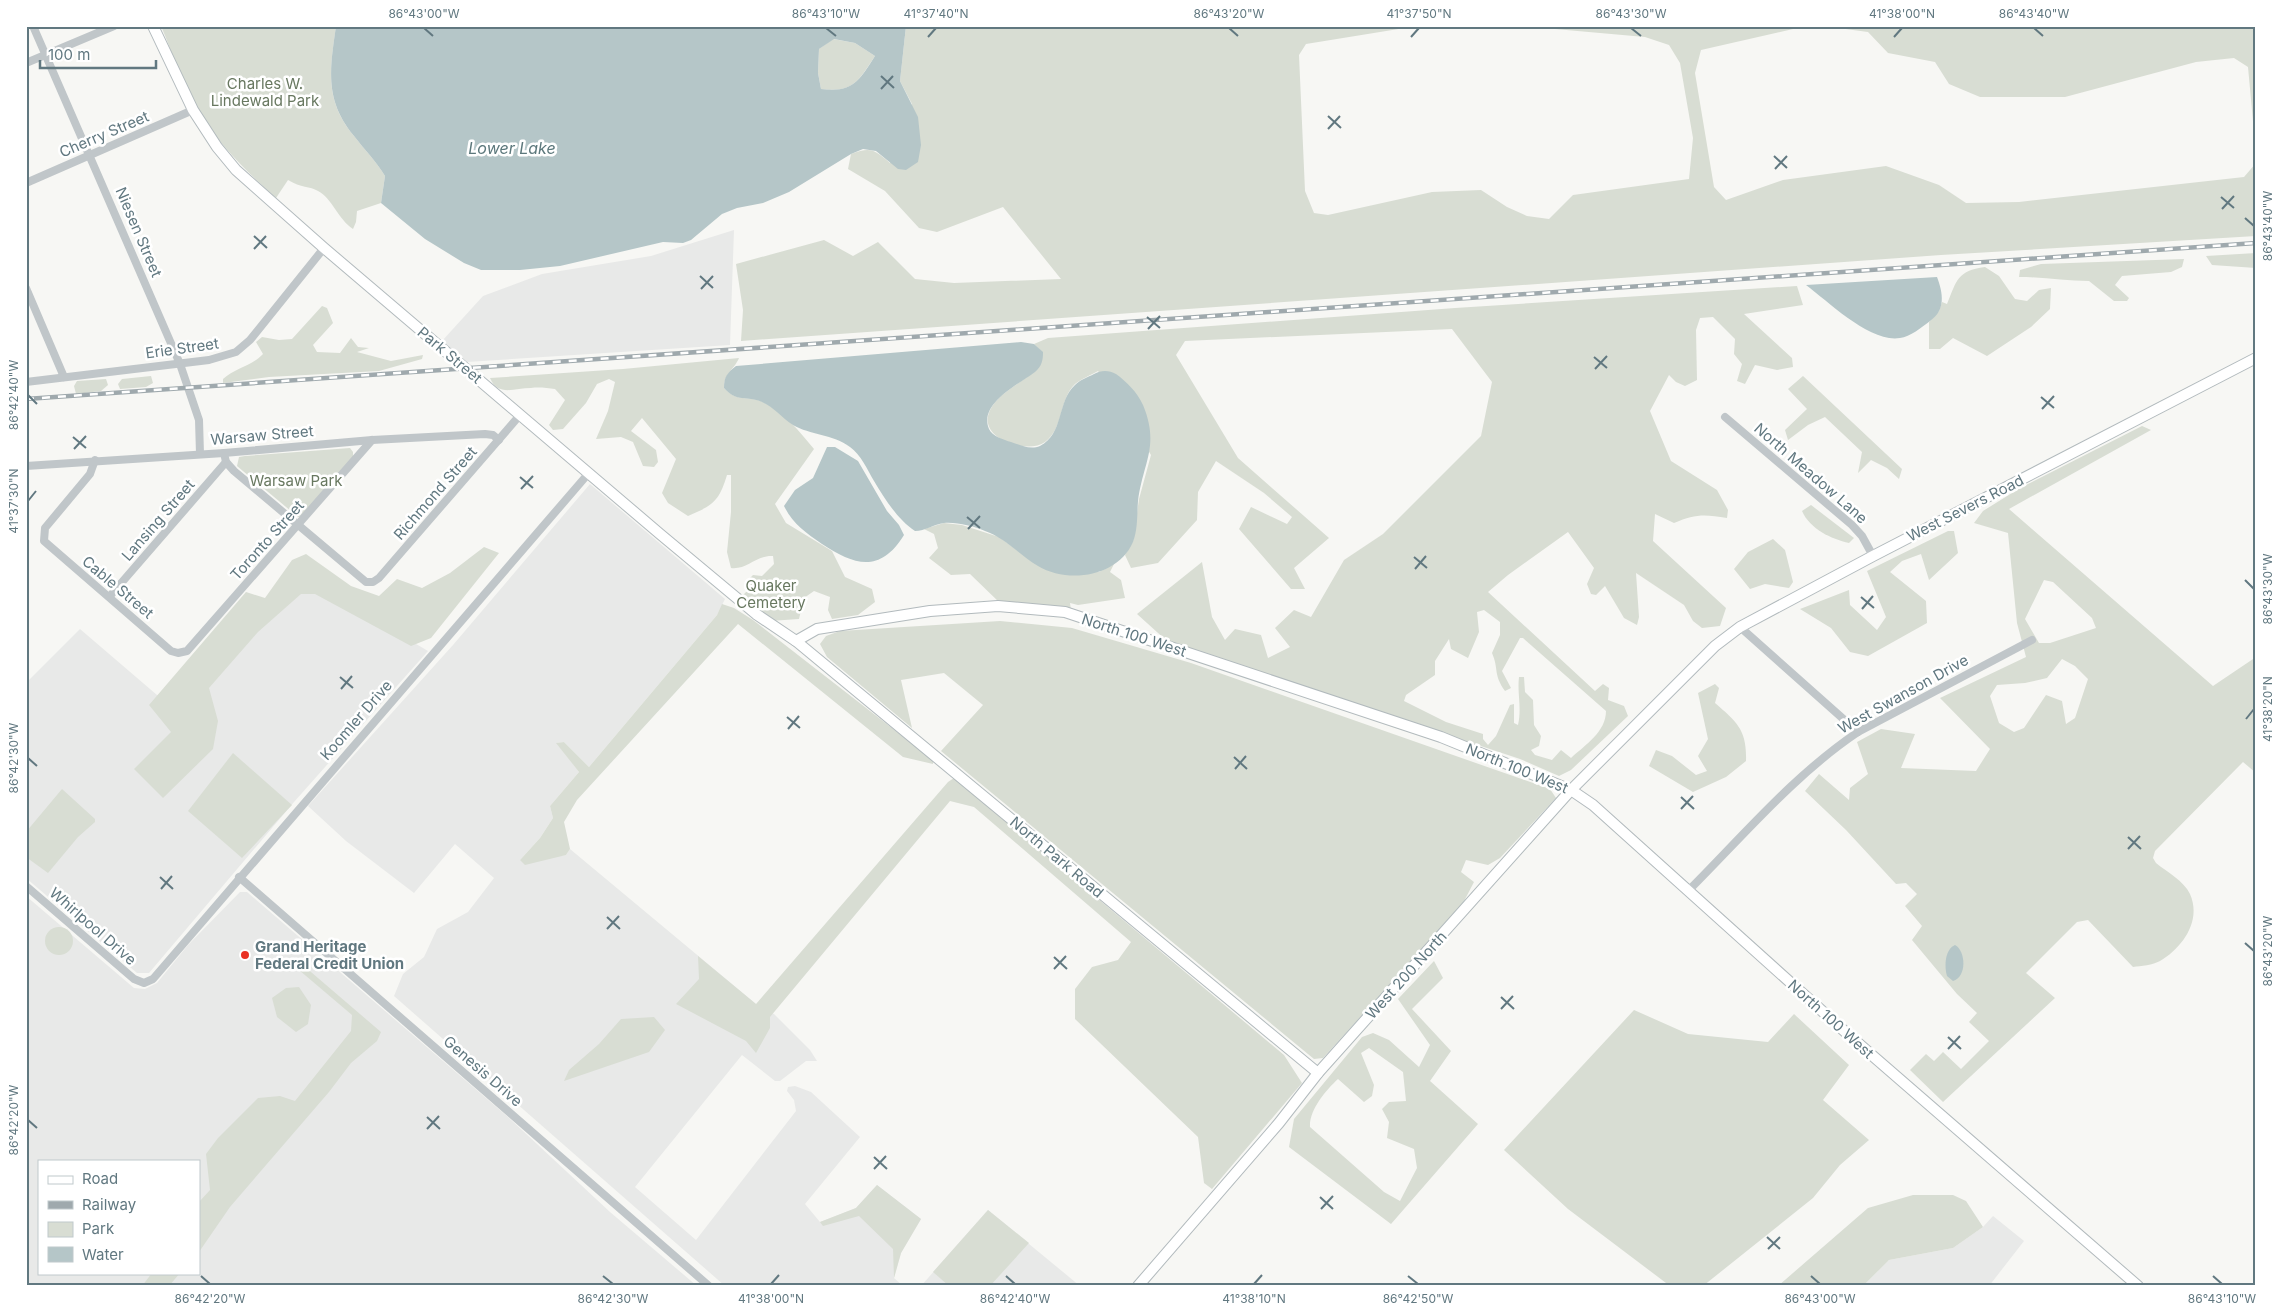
<svg xmlns="http://www.w3.org/2000/svg" width="2282" height="1312" viewBox="0 0 2282 1312" font-family="Inter,sans-serif">
<style>
.built{fill:#e8e9e8;fill-rule:evenodd}
.green{fill:#d8ddd3;fill-rule:evenodd}
.water{fill:#b5c6c8;fill-rule:evenodd}
.lines{fill:none;stroke-linecap:round;stroke-linejoin:round}
.secondary-casing{stroke:#b2babd;stroke-width:12}
.street{stroke:#c0c6c9;stroke-width:8}
.secondary{stroke:#fff;stroke-width:10}
.rail-casing{stroke:#9fa9ad;stroke-width:4.5}
.rail{stroke:#fff;stroke-width:2.5;stroke-dasharray:8;stroke-linecap:butt}
.ticks{fill:none;stroke:#617880;stroke-width:2}
.poi-dot{fill:#e93123;stroke:#fff;stroke-width:2}
.labels{text-anchor:middle;dominant-baseline:central;stroke-width:5;stroke-linejoin:round;paint-order:stroke}
.park-label{font-size:15px;fill:#687860;stroke:#fff}
.street-label{font-size:15px;fill:#617880;stroke:#fff}
.poi-label{font-size:15px;font-weight:bold;fill:#617880;stroke:#fff;text-anchor:start}
.water-label{font-size:16px;font-style:italic;fill:#5c787c;stroke:#fff}
.neatline{fill:none;stroke:#617880;stroke-width:2}
.ticks-label{font-size:12px;text-anchor:middle;fill:#617880}
</style>
<rect width="100%" height="100%" fill="#f7f7f4"/>
<g class="built">
<polygon points="734,230 730,345 467,362 442,341 483,296 542,274 651,256"/>
<polygon points="590,484 725,599 717,615 589,767 564,742 557,743 579,772 550,806 553,818 540,838 520,860 566,855 570,849 756,1004 774,1014 810,1050 817,1061 806,1061 780,1081 775,1081 742,1055 635,1187 696,1240 796,1111 794,1100 787,1091 788,1087 795,1086 811,1092 860,1137 805,1204 820,1222 856,1208 877,1185 921,1219 901,1253 894,1278 903,1286 725,1286 394,996 403,974 424,957 437,929 468,912 494,878 455,844 414,893 346,841 308,806 453,645"/>
<polygon points="304,578 428,651 294,802 149,973 137,973 26,878 26,683 80,629 157,695 186,705"/>
<path d="M240 892H247L508 1117 610 1212 697 1286H26V896L134 988 145 989 157 983 188 945ZM39 1161H199V1273H39Z"/>
<polygon points="988,1210 1080,1286 921,1286"/>
<polygon points="1993,1216 2024,1241 1989,1286 1863,1286 1889,1260 1953,1248 1983,1227"/>
</g>
<g class="green">
<path d="M161 26H336C330 70 324 100 354 136 364 149 376 161 385 176L381 203 357 211 356 222 353 229C338 219 332 198 318 191 310 186 301 188 288 180L276 198C247 172 219 145 198 110 182 85 173 54 161 26Z"/>
<path d="M906 26H1417L1306 44 1299 55 1305 191 1314 213 1328 215 1432 192 1481 190 1507 207 1527 216 1549 219 1573 195 1689 179 1693 138 1680 63 1669 45 1645 37 1521 26H1806L1701 50 1695 73 1714 187 1726 200 1783 180 1886 166 1939 185 1966 203 2019 202 2244 177 2256 163V236L1941 255 741 341 743 310 736 264 824 240 853 256 878 242 915 279 954 283 1061 279 1003 207 937 232 919 228 885 191 848 169 851 154C871 146 875 150 890 163L912 104 900 81Z"/>
<polygon points="1823,26 2256,26 2256,154 2248,67 2234,58 2196,62 2065,97 1980,97 1949,84 1935,62 1888,53 1868,32"/>
<path d="M833 39 855 43 875 56C858 81 854 93 821 89L818 73 819 49Z"/>
<polygon points="2256,253 2256,268 2212,265 2206,256"/>
<path d="M2184 259 2182 267 2171 272 2122 276 2115 285 2129 298 2127 301H2114L2089 281C2065 281 2043 277 2019 277L2020 270 2041 264Z"/>
<path d="M1985 267 1999 276 2015 299 2027 301 2039 290 2051 288 2050 309 2031 327 1987 356 1953 338 1940 349H1929V322L1939 311 1942 302 1947 304C1957 280 1957 271 1985 267Z"/>
<path d="M1797 286 1803 305 1744 314 1792 358 1793 367 1777 370 1755 365 1745 384 1737 381 1742 364 1734 354 1735 339 1713 317 1700 318 1696 330 1697 380 1685 386 1676 382 1669 375 1650 411 1671 461 1717 490 1728 510 1727 518C1704 514 1695 514 1674 523L1655 514 1653 541 1726 608 1720 626 1702 628 1693 621 1684 605 1636 573 1639 617 1637 625 1624 618 1605 586 1596 595 1591 594 1587 584 1594 568 1568 532 1508 575 1488 592 1595 691 1603 684 1609 688 1608 700 1624 706 1628 716 1571 770 1559 776 1520 759 1168 642 1137 614 1202 562 1212 617 1225 640 1235 629 1261 635 1268 658 1290 647 1275 628 1294 610 1311 617 1344 560 1383 534 1481 436 1492 382 1452 329 1185 341 1176 355 1238 458 1329 538 1294 568 1305 589H1291L1239 529 1251 507 1287 524 1292 517 1264 493 1216 461 1198 492 1197 520 1158 563 1131 568 1125 555 1133 541 1139 499 1151 455 1098 371C1091 375 1081 379 1075 384 1059 399 1064 428 1045 442 1029 454 983 441 988 416 995 386 1045 379 1042 352L1034 344 1048 338 1455 308ZM1484 610 1500 622V635L1492 653C1499 669 1493 674 1505 691L1511 688 1502 671 1520 638H1523L1606 711C1606 732 1585 745 1571 758L1561 750 1552 760 1535 755 1531 750 1539 746 1541 736 1534 725 1533 700 1525 692 1524 677H1519C1517 694 1522 707 1518 725L1514 723V704L1510 705 1496 736 1488 745 1483 739V734L1446 722 1404 701 1406 695 1435 675V661L1449 639 1451 649 1468 658 1479 632 1477 612Z"/>
<path d="M322 306 327 308 333 323 313 345 317 352 340 353 351 338 358 347 369 348 357 352 391 361 423 355 422 359 379 371 269 377 223 383V379C235 368 252 366 263 354L256 342 262 337 279 340 292 339Z"/>
<path d="M739 358C734 370 724 373 724 388 738 403 747 395 763 402 784 412 799 431 814 449L775 504 786 523 832 551 845 577 872 589 875 602 858 615 832 619 828 610 830 597 814 591 804 598 799 619 770 621 742 596 749 589 748 580 753 575 762 576 774 564 773 556C756 555 747 570 731 568L727 552 731 512V475H727C719 501 714 505 688 516L668 503 662 493 676 459 642 418 631 431 656 450 658 462 654 467 643 466 633 442 621 437 596 439 608 411 615 382 609 379 597 384 586 403 563 429 553 430 549 425 565 400 555 389C547 388 539 387 531 388 514 388 498 397 490 378L623 369Z"/>
<polygon points="151,376 153,383 146,387 120,389 118,384 122,379"/>
<polygon points="1803,376 1902,469 1899,479 1887,468 1871,460 1858,473 1862,452 1825,417 1808,425 1788,440 1785,430 1807,409 1788,389"/>
<polygon points="106,379 108,385 101,391 76,394 74,386 77,381"/>
<path d="M2142 426 2151 430 2009 509 2213 686 2256 657V773L2243 762 2155 851 2153 858 2156 863C2167 872 2184 881 2190 894 2202 921 2182 948 2160 961 2153 965 2141 966 2133 967L2088 920 2077 922 2026 973 2055 998 1943 1102 1910 1070 1926 1054 1934 1061 1943 1052 1961 1069 1989 1041 1969 1022 1977 1013 1957 994 1912 940 1922 926 1905 906 1917 894 1906 883 1896 884 1846 830 1805 791 1819 774 1849 800 1850 788 1868 774 1857 742 1881 729 1915 734 1901 768 1976 771 1990 749 1940 698 2026 657 2017 623 2008 533 1974 523 1983 511 2020 488ZM2044 580 2053 582 2092 618 2096 628 2050 643H2039L2025 619ZM2062 659 2075 666 2088 679 2075 718 2066 724 2062 701 2046 695 2024 728 2014 732 1999 723 1990 696 1997 685 2025 683 2047 678Z"/>
<polygon points="350,448 353,452 353,457 302,517 298,517 237,466 239,457 245,456"/>
<path d="M1811 505 1854 538 1849 543C1831 539 1810 529 1802 511Z"/>
<polygon points="944,523 962,525 999,537 1039,566 1099,572 1114,564 1110,572 1121,580 1125,598 1078,605 1070,603 1071,610 1000,603 970,574 951,575 929,558 938,548 934,534 924,529"/>
<polygon points="1948,531 1954,531 1958,553 1929,580 1921,554 1902,561 1890,572 1926,601 1927,623 1868,656 1850,652 1831,628 1800,609 1849,590 1850,605 1877,630 1886,617 1867,571"/>
<polygon points="1773,539 1785,550 1793,582 1789,588 1765,584 1750,589 1734,569 1748,552"/>
<polygon points="484,547 499,553 431,638 411,646 315,594 301,594 258,632 209,688 218,721 213,749 163,798 134,769 171,732 149,705 246,592 265,598 292,560 306,554 351,586 379,596 397,579 422,588 450,573"/>
<polygon points="722,604 734,608 753,620 933,760 933,764 903,757 738,624 577,800 564,822 570,849 566,855 525,865 520,860 540,838 553,818 550,806 579,772 556,743 564,742 589,767 717,615"/>
<polygon points="1000,621 1072,628 1191,663 1550,789 1556,798 1500,858 1488,865 1466,860 1461,872 1474,882 1461,907 1323,1058 1314,1059 941,751 983,705 944,673 901,680 912,728 827,657 820,644 826,636 840,631"/>
<path d="M1715 684 1719 688 1715 703C1737 722 1747 730 1746 761L1726 777 1693 792 1649 766 1656 750 1672 756 1696 775 1707 771 1698 756 1708 739 1698 693Z"/>
<polygon points="233,753 292,805 242,858 188,811"/>
<polygon points="954,778 1284,1055 1302,1083 1212,1189 1204,1183 1198,1137 1075,1019 1075,989 1092,967 1118,960 1131,942 974,807 950,801 770,1017 770,1028 756,1053 746,1041 676,1004 699,979 698,956 756,1004 948,782"/>
<polygon points="62,789 95,819 95,822 78,837 48,873 26,857 26,832"/>
<circle cx="59" cy="941" r="14"/>
<path d="M1434 961 1443 978 1412 1009 1451 1051 1430 1081 1478 1124 1391 1224 1289 1147 1294 1119 1362 1037 1373 1033 1389 1040 1419 1067 1430 1045 1398 999ZM1369 1048 1403 1072 1406 1101 1389 1102 1382 1109 1389 1122 1387 1138 1414 1149 1417 1168 1400 1201 1384 1192 1310 1127C1309 1110 1326 1090 1338 1079L1364 1102 1372 1096 1374 1085 1361 1053Z"/>
<polygon points="304,966 381,1032 377,1041 351,1063 329,1092 230,1207 199,1252 199,1202 210,1190 206,1154 218,1138 258,1098 280,1096 295,1101 351,1031 352,1015 299,970"/>
<polygon points="299,987 311,1005 308,1024 296,1032 277,1017 272,998 286,988"/>
<polygon points="1634,1010 1688,1034 1768,1042 1794,1014 1849,1065 1823,1100 1869,1140 1840,1165 1813,1198 1703,1286 1670,1286 1568,1209 1504,1150"/>
<polygon points="654,1017 665,1030 649,1052 564,1081 569,1070 599,1044 621,1019"/>
<polygon points="877,1185 921,1219 901,1253 894,1278 893,1249 859,1216 823,1226 820,1222 856,1208"/>
<polygon points="1913,1195 1953,1195 1966,1201 1983,1227 1953,1248 1889,1260 1863,1286 1778,1286 1868,1208"/>
<polygon points="988,1210 1029,1243 990,1286 949,1286 933,1272"/>
<polygon points="152,1273 180,1273 169,1286 142,1286"/>
</g>
<g class="water">
<path d="M336 26H906L900 81 918 117 921 145 918 162 906 170 898 169 876 151 863 149 851 154 789 192 763 203 737 208 722 214 691 240 683 243 663 242 560 266 520 270H481L464 263 425 239 381 203 385 176C376 161 364 149 354 136 324 100 330 69 336 26ZM834 39 855 43 875 56C859 81 853 93 821 89L818 73 819 49Z"/>
<path d="M1937 277C1943 293 1946 310 1930 321 1922 327 1910 337 1900 338 1870 343 1829 302 1806 285Z"/>
<path d="M1021 342 1034 344 1043 352C1043 360 1042 366 1035 372 1021 383 978 403 989 429 992 436 1004 440 1011 442 1020 445 1030 450 1040 446 1064 434 1057 401 1075 385 1080 380 1088 377 1094 374 1101 370 1109 370 1116 374 1127 382 1137 392 1143 405 1160 446 1143 462 1138 501 1137 514 1138 529 1133 542 1118 577 1068 584 1038 566 1020 555 1005 538 985 531 973 526 957 522 944 523 934 524 925 531 915 531 898 520 884 498 874 481 867 469 861 455 850 447 833 434 810 435 793 425 782 418 774 407 762 402 746 395 737 403 724 388 724 377 727 373 736 366Z"/>
<path d="M827 447H835L858 461 887 511 899 525 904 535C880 574 854 565 822 544 806 533 793 524 784 506L795 490 813 478Z"/>
<path d="M1955 945C1966 951 1967 977 1953 981L1947 976C1944 966 1945 949 1955 945Z"/>
</g>
<g class="lines">
<defs>
<g id="secondary">
<polyline points="153,26 193,110 217,147 236,170 324,248 660,534 756,614 796,641 1318,1073"/>
<polyline points="796,641 817,629 930,611 998,606 1065,612 1441,737 1571,790 1593,805 1851,1037 2138,1286"/>
<polyline points="1138,1286 1279,1123 1318,1073 1571,790 1715,646 1740,627 1873,556 2256,358"/>
</g>
</defs>
<use href="#secondary" class="secondary-casing"/>
<g class="street">
<polyline points="33,26 180,364 199,420 200,454"/>
<polyline points="26,63 114,26"/>
<polyline points="26,183 193,110"/>
<polyline points="26,288 64,377"/>
<polyline points="26,382 209,360 236,352 250,340 324,248"/>
<polyline points="1725,417 1852,525 1862,536 1873,556"/>
<polyline points="224,453 226,462 234,471 366,582 373,582 379,578 520,415"/>
<polyline points="95,460 90,474 45,528 44,541 171,651 178,653 187,651 372,440"/>
<polyline points="26,466 224,453 372,440 485,434 493,435 499,440"/>
<polyline points="110,596 226,462"/>
<polyline points="1740,627 1858,732"/>
<polyline points="239,877 709,1286"/>
<polyline points="26,886 134,979 144,983 153,979 588,474"/>
<path d="M1689 890C1743 836 1794 775 1858 732L2032 640"/>
</g>
<use href="#secondary" class="secondary"/>
<defs>
<polyline id="rail" points="26,399 2256,243"/>
</defs>
<use href="#rail" class="rail-casing"/>
<use href="#rail" class="rail"/>
</g>
<path class="ticks" d="M424 28 433 36M826 28 836 36M1229 28 1238 36M1631 28 1641 36M2034 28 2043 36M928 37 936 28M1411 37 1419 28M1894 37 1902 28M881 76 894 88M881 89 893 76M1328 116 1341 128M1328 129 1340 116M1774 156 1787 168M1775 169 1787 156M2221 197 2234 208M2222 209 2234 196M2245 218 2254 226M254 236 267 248M254 249 266 236M700 276 713 288M701 289 713 276M1147 317 1160 328M1148 329 1160 316M1594 357 1607 368M1595 369 1607 356M28 395 37 404M2041 397 2054 408M2042 409 2054 396M73 437 86 448M74 449 86 436M520 477 533 488M521 489 533 476M28 501 36 491M967 517 980 528M968 529 980 516M1414 557 1427 568M1415 569 1426 556M2245 580 2254 589M1861 597 1874 608M1862 609 1873 596M340 677 353 688M341 689 352 676M787 717 800 728M2246 719 2254 709M788 729 799 716M1234 757 1247 769M28 758 37 766M1235 769 1246 756M1681 797 1694 809M1681 809 1693 796M2128 837 2141 849M2128 849 2140 836M160 877 173 889M161 889 172 876M607 917 620 929M607 929 619 916M2245 943 2254 951M1054 957 1067 969M1054 969 1066 956M1501 997 1514 1009M1501 1009 1513 996M1948 1037 1961 1049M1948 1049 1960 1036M427 1117 440 1129M28 1120 37 1128M427 1129 439 1116M874 1157 887 1169M874 1169 886 1156M1320 1197 1333 1209M1321 1209 1333 1196M1767 1237 1780 1249M1768 1249 1780 1237M201 1276 210 1284M603 1276 613 1284M1006 1276 1015 1284M1408 1276 1418 1284M1811 1276 1820 1284M2213 1276 2222 1284M771 1284 779 1275M1254 1284 1262 1275"/>
<circle class="poi-dot" cx="245" cy="955" r="5"/>
<g class="labels">
<g class="park-label">
<text x="265" y="83">Charles W.<tspan x="265" dy="17">Lindewald Park</tspan></text>
<text x="296" y="480">Warsaw Park</text>
<text x="771" y="585">Quaker<tspan x="771" dy="17">Cemetery</tspan></text>
</g>
<g class="street-label">
<text transform="translate(104 134) rotate(-23)">Cherry Street</text>
<text transform="translate(139 232) rotate(67)">Niesen Street</text>
<text transform="translate(182 348) rotate(-8)">Erie Street</text>
<text transform="translate(450 355) rotate(40)">Park Street</text>
<text transform="translate(262 435) rotate(-5)">Warsaw Street</text>
<text transform="translate(1811 473) rotate(41)">North Meadow Lane</text>
<text transform="translate(435 493) rotate(-49)">Richmond Street</text>
<text transform="translate(1965 508) rotate(-27)">West Severs Road</text>
<text transform="translate(158 520) rotate(-49)">Lansing Street</text>
<text transform="translate(267 540) rotate(-48)">Toronto Street</text>
<text transform="translate(118 587) rotate(40)">Cable Street</text>
<text transform="translate(1134 635) rotate(18)">North 100 West</text>
<text transform="translate(1903 694) rotate(-29)">West Swanson Drive</text>
<text transform="translate(356 720) rotate(-49)">Koomler Drive</text>
<text transform="translate(1517 768) rotate(22)">North 100 West</text>
<text transform="translate(1057 857) rotate(40)">North Park Road</text>
<text transform="translate(93 926) rotate(41)">Whirlpool Drive</text>
<text transform="translate(1406 975) rotate(-48)">West 200 North</text>
<text transform="translate(1831 1019) rotate(42)">North 100 West</text>
<text transform="translate(483 1071) rotate(41)">Genesis Drive</text>
</g>
<g class="poi-label">
<text x="255" y="946">Grand Heritage<tspan x="255" dy="17">Federal Credit Union</tspan></text>
</g>
<g class="water-label">
<text x="512" y="148">Lower Lake</text>
</g>
</g>
<rect width="2282" height="1312" fill="none" stroke="#ffffff" stroke-width="55"/>
<rect x="38" y="1160" width="162" height="115" fill="#ffffff" stroke="#c0c9cc"/>
<rect x="48" y="1176" width="25" height="8" fill="#ffffff" stroke="#c0c9cc"/>
<text x="82" y="1184" font-size="15" fill="#617880">Road</text>
<rect x="48" y="1201" width="25" height="8" fill="#9fa9ad" stroke="#c0c9cc"/>
<text x="82" y="1210" font-size="15" fill="#617880">Railway</text>
<rect x="48" y="1222" width="25" height="15" fill="#d8ddd3" stroke="#c0c9cc"/>
<text x="82" y="1234" font-size="15" fill="#617880">Park</text>
<rect x="48" y="1247" width="25" height="15" fill="#b5c6c8" stroke="#c0c9cc"/>
<text x="82" y="1260" font-size="15" fill="#617880">Water</text>
<path d="M40 60v8h116v-8" fill="none" stroke="#617880" stroke-width="2.5"/>
<text x="48" y="60" font-size="15" fill="#617880" stroke="#ffffff" stroke-width="4" paint-order="stroke">100 m</text>
<rect x="28" y="28" width="2226" height="1256" class="neatline"/>
<g class="ticks-label">
<text x="424" y="18">86°43'00"W</text>
<text x="826" y="18">86°43'10"W</text>
<text x="936" y="18">41°37'40"N</text>
<text x="1229" y="18">86°43'20"W</text>
<text x="1419" y="18">41°37'50"N</text>
<text x="1631" y="18">86°43'30"W</text>
<text x="1902" y="18">41°38'00"N</text>
<text x="2034" y="18">86°43'40"W</text>
<text transform="translate(2268 226) rotate(-90)" y="4">86°43'40"W</text>
<text transform="translate(14 395) rotate(-90)" y="4">86°42'40"W</text>
<text transform="translate(14 501) rotate(-90)" y="4">41°37'30"N</text>
<text transform="translate(2268 589) rotate(-90)" y="4">86°43'30"W</text>
<text transform="translate(2268 709) rotate(-90)" y="4">41°38'20"N</text>
<text transform="translate(14 758) rotate(-90)" y="4">86°42'30"W</text>
<text transform="translate(2268 951) rotate(-90)" y="4">86°43'20"W</text>
<text transform="translate(14 1120) rotate(-90)" y="4">86°42'20"W</text>
<text x="210" y="1303">86°42'20"W</text>
<text x="613" y="1303">86°42'30"W</text>
<text x="771" y="1303">41°38'00"N</text>
<text x="1015" y="1303">86°42'40"W</text>
<text x="1254" y="1303">41°38'10"N</text>
<text x="1418" y="1303">86°42'50"W</text>
<text x="1820" y="1303">86°43'00"W</text>
<text x="2222" y="1303">86°43'10"W</text>
</g>
</svg>
